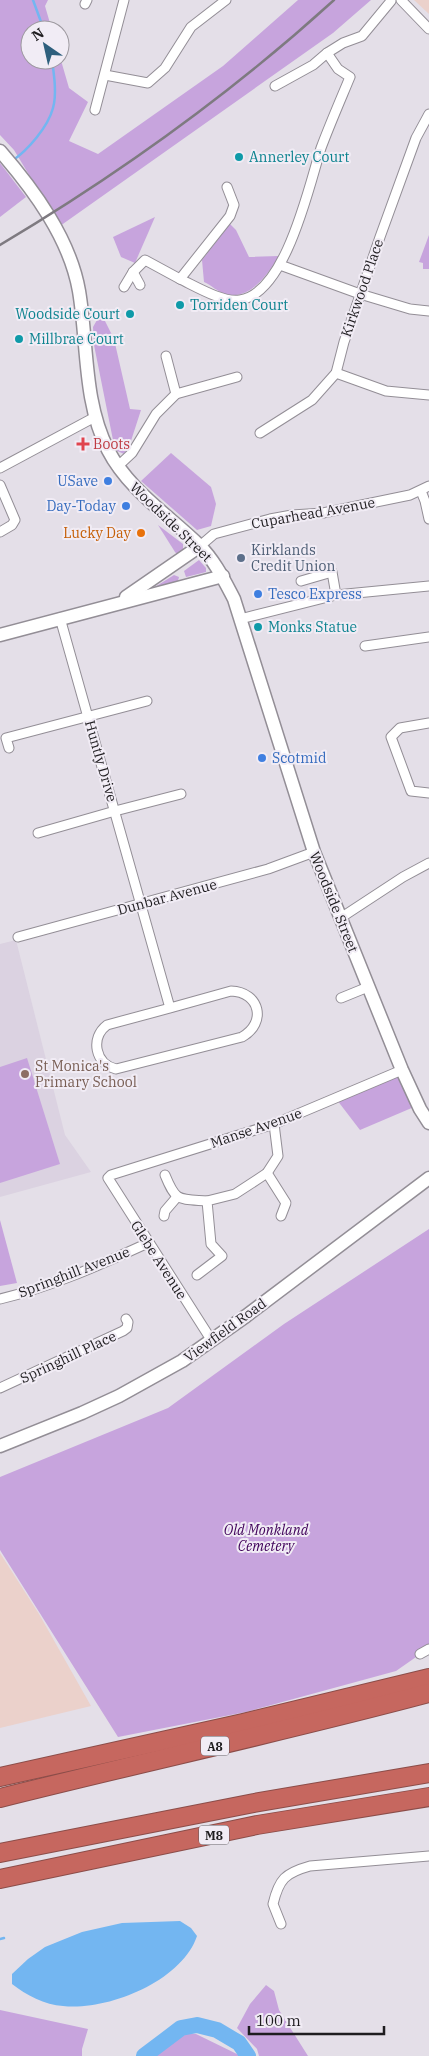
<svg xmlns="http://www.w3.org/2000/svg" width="429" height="2056" viewBox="0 0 429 2056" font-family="'IBM Plex Serif',serif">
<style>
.built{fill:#dbd2e1}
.industrial{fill:#ebd1cb}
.green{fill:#c7a4dd}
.water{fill:#73b6f1}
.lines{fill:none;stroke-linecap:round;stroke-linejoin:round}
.stream{stroke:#73b6f1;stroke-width:2.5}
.river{stroke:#73b6f1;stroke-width:16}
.street-casing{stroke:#938e96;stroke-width:11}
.secondary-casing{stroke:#938e96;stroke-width:15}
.highway-casing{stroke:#8b4d49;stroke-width:20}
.street{stroke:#fff;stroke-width:9}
.secondary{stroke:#fff;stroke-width:12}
.highway{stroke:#c6675f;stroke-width:18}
.rail{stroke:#7e7a80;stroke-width:2.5}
.culture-dot{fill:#0f9aa8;stroke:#f1ecf5;stroke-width:2}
.health-dot{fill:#e0444e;stroke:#f1ecf5;stroke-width:2}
.shop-dot{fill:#3f7fe0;stroke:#f1ecf5;stroke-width:2}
.food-dot{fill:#e8710a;stroke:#f1ecf5;stroke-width:2}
.service-dot{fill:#5c6f8a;stroke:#f1ecf5;stroke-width:2}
.education-dot{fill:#8d6e63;stroke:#f1ecf5;stroke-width:2}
.labels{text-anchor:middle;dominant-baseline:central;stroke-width:4;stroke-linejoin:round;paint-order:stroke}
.shield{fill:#f1ecf5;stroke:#5d5a5f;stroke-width:1}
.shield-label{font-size:12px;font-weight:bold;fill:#1e1c1f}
.culture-label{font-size:14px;fill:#0d838f;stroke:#f1ecf5;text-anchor:start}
.street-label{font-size:14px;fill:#1e1c1f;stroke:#f1ecf5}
.health-label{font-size:14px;fill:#be3a42;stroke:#f1ecf5;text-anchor:start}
.shop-label{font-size:14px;fill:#366cbe;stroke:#f1ecf5;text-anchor:end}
.food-label{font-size:14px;fill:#c56008;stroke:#f1ecf5;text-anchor:end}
.service-label{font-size:14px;fill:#4e5e75;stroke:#f1ecf5;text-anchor:start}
.education-label{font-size:14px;fill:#785e54;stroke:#f1ecf5;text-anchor:start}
.park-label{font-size:14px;font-style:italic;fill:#40025a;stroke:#f1ecf5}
</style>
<rect width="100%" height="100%" fill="#e4dfe8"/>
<polygon class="built" points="16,940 65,1135 91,1172 0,1197 0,944"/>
<g class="industrial">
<polygon points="414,0 429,0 429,14"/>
<polygon points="0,1553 39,1614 91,1706 0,1728"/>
</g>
<g class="green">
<polygon points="0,0 48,0 45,6 52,30 30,30 30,60 60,60 60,57 69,88 88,102 69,141 98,154 223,66 298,0 371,0 333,33 60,226 14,150 0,135"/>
<polygon points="0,163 26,197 0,217"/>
<polygon points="155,217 135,263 121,257 113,237"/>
<path d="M230 224 236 230 249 257 279 256C268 274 250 301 225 294 218 292 211 285 204 282L202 260Z"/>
<polygon points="429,235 429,269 423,269 423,263 419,262"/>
<polygon points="101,313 114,339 130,409 141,410 129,447 124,454 115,450 94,345 93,327"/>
<polygon points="171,453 211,487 216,504 211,526 197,530 141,481"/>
<polygon points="158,525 183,544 183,551 177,554 175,552"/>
<polygon points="199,560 206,568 206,572 186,577 184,571"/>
<polygon points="174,575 179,577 178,581 155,587"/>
<polygon points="27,1058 60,1164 0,1183 0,1067"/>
<polygon points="401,1074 414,1107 360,1130 337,1100"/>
<polygon points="0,1220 17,1283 0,1286"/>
<polygon points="429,1229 429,1648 396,1671 246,1712 118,1737 0,1550 0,1477 168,1408 284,1324"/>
<polygon points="266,1985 274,1991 279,2010 308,2056 259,2056 257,2049 237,2028 250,2004"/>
<polygon points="0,2010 88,2029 82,2049 82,2056 0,2056"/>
<polygon points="184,2033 196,2034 241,2056 155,2056"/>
</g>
<path class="water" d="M180 1921 191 1928 197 1936C182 1981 108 2011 63 2006 45 2005 26 1995 12 1984V1974L28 1959 45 1947 82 1932 122 1923Z"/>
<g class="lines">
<g class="stream">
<polyline points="33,0 44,30"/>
<path d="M12 161C28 150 48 127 53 108 57 94 54 74 52 60"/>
<polyline points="0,1939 4,1938"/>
</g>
<polyline class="river" points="144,2056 181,2028 197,2025 217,2030 239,2043 248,2056"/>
<defs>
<g id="street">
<polyline points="401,0 429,29"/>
<polyline points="85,4 87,0"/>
<polyline points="105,75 148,83 165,68 191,27 226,0"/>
<polyline points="275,86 313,65 327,53 343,43 362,36 391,1"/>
<polyline points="95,110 124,0"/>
<polyline points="280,265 360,294 410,309 429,311"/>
<polyline points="133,272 140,285"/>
<path d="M180 279C195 286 223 303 240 300 286 293 309 186 321 148 330 124 340 101 350 77L338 69 327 53"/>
<polyline points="124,287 133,272 145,260 180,279 230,216 234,205 227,187"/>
<polyline points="166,356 176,394"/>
<polyline points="336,373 386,391 429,395"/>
<polyline points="260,433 312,400 336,373 344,342 380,237 416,138 429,114"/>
<polyline points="117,467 132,453 156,414 176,394 237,377"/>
<polyline points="0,468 95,417"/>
<polyline points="0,485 15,520 12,525 0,532"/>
<polyline points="421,491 425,501 429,519"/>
<polyline points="200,546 214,534 270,519 292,515 323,513 410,495 429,486"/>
<polyline points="301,581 332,572 336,595"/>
<path d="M60 618 170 1008 231 991C260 992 267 1023 242 1037L116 1069C95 1064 90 1038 107 1025L170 1008"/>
<polyline points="240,619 336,595 429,586"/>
<polyline points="365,646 429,637"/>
<polyline points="429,723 400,728 391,737 411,791 429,793"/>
<polyline points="9,748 6,738 147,701"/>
<polyline points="38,833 115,811 181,794"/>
<polyline points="342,917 403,877 429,863"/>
<polyline points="18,937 268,869 314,852"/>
<polyline points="341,998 368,987"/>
<polyline points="267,1173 286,1203 281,1216"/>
<path d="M165 1175C176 1202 178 1199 207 1201"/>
<polyline points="164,1216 165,1211 177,1197"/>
<polyline points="197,1275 222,1256 211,1244 207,1201 235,1194 258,1179 267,1173 278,1156 274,1124"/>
<path d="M0 1299C51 1287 100 1265 148 1243"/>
<polyline points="212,1341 108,1178 111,1175 274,1124 402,1070"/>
<polyline points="0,1388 123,1331 127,1328 128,1322 126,1319"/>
<polyline points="420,1654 429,1649"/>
<path d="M281 1924 273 1904C279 1879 285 1873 310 1866L429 1856"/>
</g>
<g id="secondary">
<path d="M0 151C34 190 70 239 79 291 88 344 83 401 108 450 128 489 168 515 199 545 215 561 224 580 234 599L314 852 402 1070 420 1109 429 1123"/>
<polyline points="126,597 200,546"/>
<polyline points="0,635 223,576"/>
<polyline points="0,1446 82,1413 119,1396 182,1361 246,1316 429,1178"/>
</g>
<g id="highway">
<polyline points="0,1777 243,1723 429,1678"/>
<path d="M0 1798C143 1762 287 1731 429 1693"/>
<polyline points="0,1853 254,1803 429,1773"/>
<polyline points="0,1879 257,1825 429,1797"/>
</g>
</defs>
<use href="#street" class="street-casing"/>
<use href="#secondary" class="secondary-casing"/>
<use href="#highway" class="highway-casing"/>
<use href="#street" class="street"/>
<use href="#secondary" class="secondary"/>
<use href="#highway" class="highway"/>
<path class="rail" d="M0 245C119 174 232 93 334 0"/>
</g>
<g class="culture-dot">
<circle cx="239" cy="157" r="5"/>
<circle cx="180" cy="305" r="5"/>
<circle cx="130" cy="314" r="5"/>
<circle cx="19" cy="339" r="5"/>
<circle cx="258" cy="627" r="5"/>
</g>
<path class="health-dot" d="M80.5 436.5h5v5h5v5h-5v5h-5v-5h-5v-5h5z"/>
<g class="shop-dot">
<circle cx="108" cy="481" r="5"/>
<circle cx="126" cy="506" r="5"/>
<circle cx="258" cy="594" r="5"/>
<circle cx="262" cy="758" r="5"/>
</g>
<circle class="food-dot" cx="141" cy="533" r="5"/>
<circle class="service-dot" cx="241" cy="558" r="5"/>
<circle class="education-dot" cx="25" cy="1074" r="5"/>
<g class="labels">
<g class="shield">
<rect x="201" y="1736.5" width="28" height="19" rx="4"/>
<rect x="199" y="1825.5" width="30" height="19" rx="4"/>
</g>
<g class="shield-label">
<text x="215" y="1746">A8</text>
<text x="214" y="1835">M8</text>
</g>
<g class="culture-label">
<text x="249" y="157">Annerley Court</text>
<text x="190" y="305">Torriden Court</text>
<text x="120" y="314" text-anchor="end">Woodside Court</text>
<text x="29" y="339">Millbrae Court</text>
<text x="268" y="627">Monks Statue</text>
</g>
<g class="street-label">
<text transform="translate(362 288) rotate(-71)">Kirkwood Place</text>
<text transform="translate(313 513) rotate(-10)">Cuparhead Avenue</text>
<text transform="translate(171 522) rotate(44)">Woodside Street</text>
<text transform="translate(101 761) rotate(74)">Huntly Drive</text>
<text transform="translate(167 897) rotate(-15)">Dunbar Avenue</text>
<text transform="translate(334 902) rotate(68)">Woodside Street</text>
<text transform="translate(256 1128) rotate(-19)">Manse Avenue</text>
<text transform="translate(159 1260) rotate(57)">Glebe Avenue</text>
<text transform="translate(74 1272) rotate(-21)">Springhill Avenue</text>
<text transform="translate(225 1330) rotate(-36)">Viewfield Road</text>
<text transform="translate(68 1357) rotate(-25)">Springhill Place</text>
</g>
<g class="health-label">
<text x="93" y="444">Boots</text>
</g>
<g class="shop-label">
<text x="98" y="481">USave</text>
<text x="116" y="506">Day-Today</text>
<text x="268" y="594" text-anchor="start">Tesco Express</text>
<text x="272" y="758" text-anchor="start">Scotmid</text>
</g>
<g class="food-label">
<text x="131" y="533">Lucky Day</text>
</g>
<g class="service-label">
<text x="251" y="550">Kirklands<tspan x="251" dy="16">Credit Union</tspan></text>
</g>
<g class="education-label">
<text x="35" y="1066">St Monica's<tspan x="35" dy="16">Primary School</tspan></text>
</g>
<g class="park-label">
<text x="266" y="1530">Old Monkland<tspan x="266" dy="16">Cemetery</tspan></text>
</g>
</g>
<g transform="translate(45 45) rotate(326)"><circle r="24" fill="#f1ecf5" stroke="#9d999f"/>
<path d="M0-4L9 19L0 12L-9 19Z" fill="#2e5f7d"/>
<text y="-8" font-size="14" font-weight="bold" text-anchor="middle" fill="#1e1c1f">N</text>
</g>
<path d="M249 2026v8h135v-8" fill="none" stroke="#1e1c1f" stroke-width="2.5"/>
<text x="256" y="2026" font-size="15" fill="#1e1c1f" stroke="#f1ecf5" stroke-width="4" paint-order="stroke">100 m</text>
</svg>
